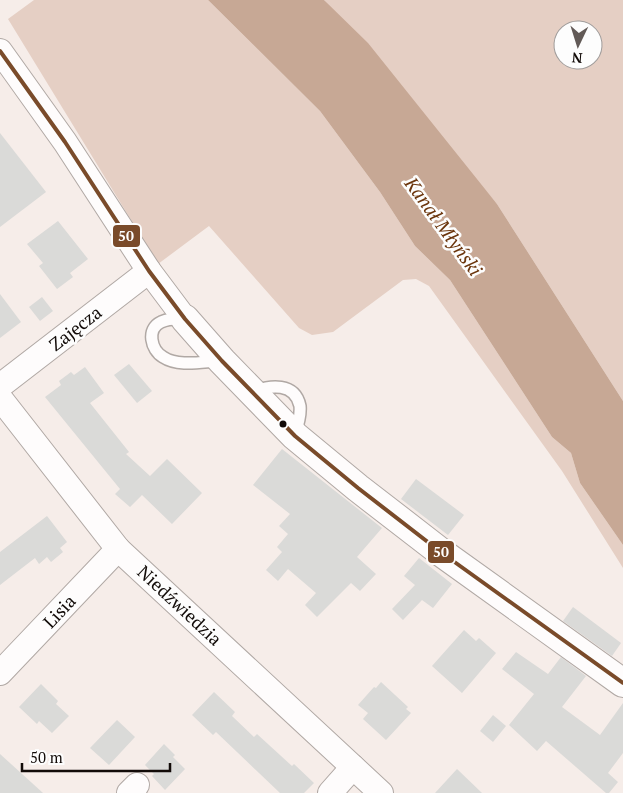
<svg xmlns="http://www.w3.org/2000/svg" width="623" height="793" viewBox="0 0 623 793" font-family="'PT Serif',serif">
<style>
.green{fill:#e5cfc4;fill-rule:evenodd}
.water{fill:#c7a895}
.building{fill:#dadad8}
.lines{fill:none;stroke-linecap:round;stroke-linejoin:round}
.lane-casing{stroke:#b0a8a4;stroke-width:14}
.street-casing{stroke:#b0a8a4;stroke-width:26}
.secondary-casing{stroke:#b0a8a4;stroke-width:30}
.lane{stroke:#fefcfc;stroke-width:11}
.street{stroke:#fefcfc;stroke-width:24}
.secondary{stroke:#fefcfc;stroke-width:28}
.bus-1-casing{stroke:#fdfdfd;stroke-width:8}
.bus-1{stroke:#7a4b2a;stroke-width:4}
.bus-dot{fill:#120b08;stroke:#fdfdfd;stroke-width:2}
.labels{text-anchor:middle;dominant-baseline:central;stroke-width:5;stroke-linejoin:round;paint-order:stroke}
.street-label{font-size:18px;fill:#120b08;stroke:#fdfdfd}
.water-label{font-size:19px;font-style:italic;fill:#6b350c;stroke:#fdfdfd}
.line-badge{stroke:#fdfdfd;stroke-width:2}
.badge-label{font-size:14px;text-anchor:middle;font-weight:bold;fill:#fff}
</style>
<rect width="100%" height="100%" fill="#f6ede9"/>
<g class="green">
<polygon points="34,0 208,0 320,111 380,192 415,246 450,280 552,437 571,453 580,483 623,545 623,568 562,471 429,286 416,279 403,280 333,332 312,335 299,328 209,226 158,264 8,19"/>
<path d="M324 0H623V401L497 204ZM563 30H593V60H563Z"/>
</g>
<polygon class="water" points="208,0 324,0 368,43 497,204 623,401 623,545 580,483 571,453 552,437 450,280 415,246 380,192 320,111"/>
<g class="building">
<polygon points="0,133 46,192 0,227"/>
<polygon points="58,221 88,259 70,273 73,277 57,289 39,266 43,263 27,244"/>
<polygon points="0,294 21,322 0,338"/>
<polygon points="42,297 53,311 40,321 29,307"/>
<polygon points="129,364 152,391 137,403 114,375"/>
<polygon points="85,367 104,393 90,403 129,452 126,454 150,476 167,459 202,493 172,524 142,495 130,507 115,494 120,489 45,397 61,385 59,381 71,372 74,375"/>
<polygon points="282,449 382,528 357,557 376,574 360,591 351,583 317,617 305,605 316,593 288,569 278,581 266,570 282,552 277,547 288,534 279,526 290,514 253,485"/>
<polygon points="416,479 464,515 448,535 401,499"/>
<polygon points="47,516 67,542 60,548 63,552 51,562 47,557 39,564 35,558 0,585 0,552"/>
<polygon points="419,558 452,584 433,608 422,600 403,620 392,609 415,585 404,576"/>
<polygon points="573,607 621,643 612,656 563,621"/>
<polygon points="464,630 476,641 479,638 496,653 462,693 432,666"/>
<polygon points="516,652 548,674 561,657 586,676 562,707 600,735 623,703 623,753 608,773 618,782 609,793 606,793 546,741 537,751 509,725 534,694 502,669"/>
<polygon points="381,682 408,707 406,709 411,713 386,740 363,719 368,713 358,705 374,687 376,688"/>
<polygon points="41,684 58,701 56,704 69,716 52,733 39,721 37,724 19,707"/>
<polygon points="214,692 235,712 232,716 254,737 257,734 292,766 294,764 314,783 304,793 280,793 216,732 213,735 192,715"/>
<polygon points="493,715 506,726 493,742 480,731"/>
<polygon points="117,720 135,737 109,765 90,748"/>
<polygon points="164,744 175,755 173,757 185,769 165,790 152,776 154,774 145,765"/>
<polygon points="0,754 43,793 0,793"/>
<polygon points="457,769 482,793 435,793"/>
</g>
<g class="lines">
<defs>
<g id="lane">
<path d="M185 319C176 319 169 318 161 322 146 329 151 350 163 357 178 367 201 362 218 361"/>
<path d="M253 392C270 385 295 382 300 406 301 415 298 425 295 434"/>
</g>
<g id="street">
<polyline points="0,51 65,142 149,271 185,319"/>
<polyline points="0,386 149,271"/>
<polyline points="0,398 118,549 381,793"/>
<polyline points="0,673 118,549"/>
<polyline points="129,793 137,785"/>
<polyline points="330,793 353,767"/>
</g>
<polyline id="secondary" points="185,319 222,361 295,436 358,488 442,553 623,683"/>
</defs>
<use href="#lane" class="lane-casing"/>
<use href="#street" class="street-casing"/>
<use href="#secondary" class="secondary-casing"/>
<use href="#lane" class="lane"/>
<use href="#street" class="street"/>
<use href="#secondary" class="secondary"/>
<defs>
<polyline id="bus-1" points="0,51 65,142 149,271 185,319 222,361 295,436 358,488 442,553 623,683"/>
</defs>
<use href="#bus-1" class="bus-1-casing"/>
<use href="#bus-1" class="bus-1"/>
</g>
<circle class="bus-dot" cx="283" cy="424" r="4.5"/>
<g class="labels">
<g class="street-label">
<text transform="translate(75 328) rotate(-38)">Zajęcza</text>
<text transform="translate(180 605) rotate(43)">Niedźwiedzia</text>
<text transform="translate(59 611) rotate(-47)">Lisia</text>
</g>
<g class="water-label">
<text transform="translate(444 226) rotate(54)">Kanał Młyński</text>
</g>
</g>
<g class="line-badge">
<rect x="112" y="224" width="29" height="24" rx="5" fill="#7a4b2a"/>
<rect x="427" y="540" width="28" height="24" rx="5" fill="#7a4b2a"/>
</g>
<g class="badge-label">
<text x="126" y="241">50</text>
<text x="441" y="557">50</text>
</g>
<g transform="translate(578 45) rotate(184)"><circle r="24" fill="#fdfdfd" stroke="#9f9c9b"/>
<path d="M0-4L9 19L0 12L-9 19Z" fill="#625a57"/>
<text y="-8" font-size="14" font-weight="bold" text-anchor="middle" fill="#120b08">N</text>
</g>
<path d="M22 763v8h148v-8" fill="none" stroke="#120b08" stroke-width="2.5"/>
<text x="30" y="763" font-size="15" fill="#120b08" stroke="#fdfdfd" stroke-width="4" paint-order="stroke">50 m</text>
</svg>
